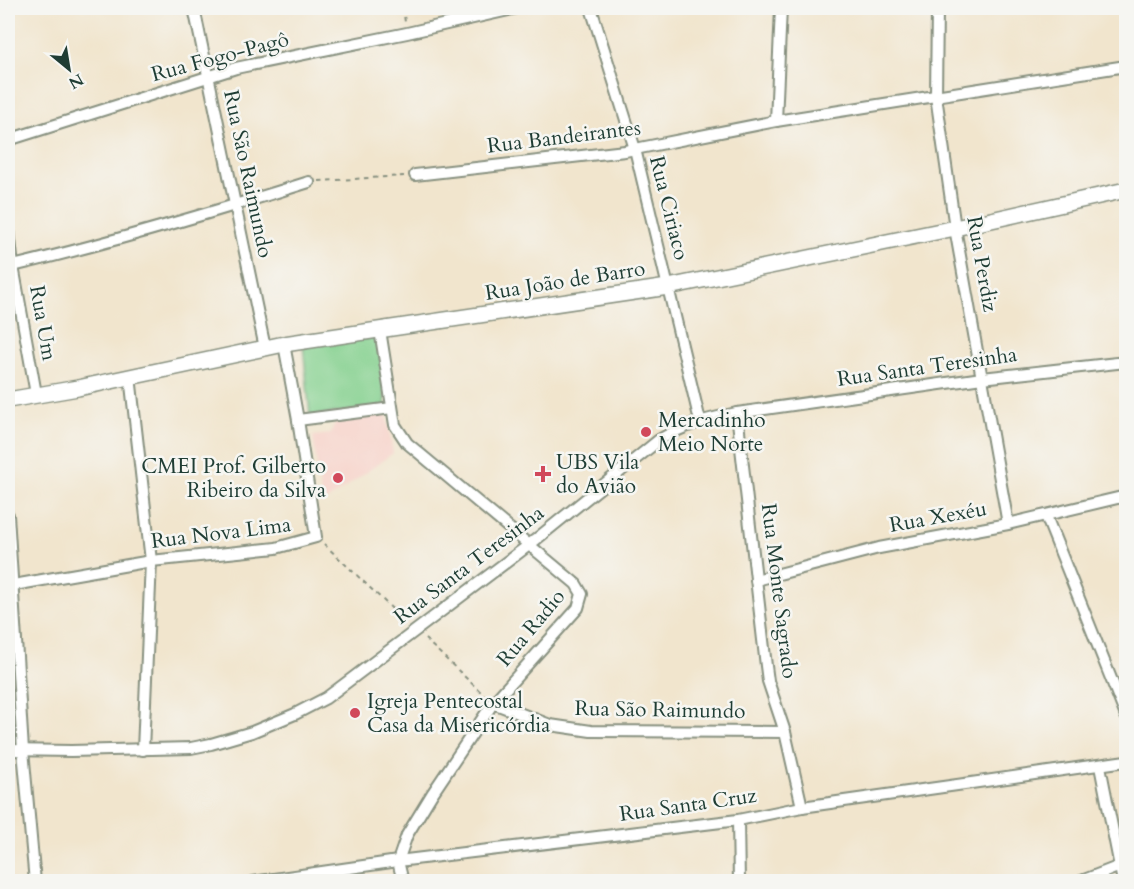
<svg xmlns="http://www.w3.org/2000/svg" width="1134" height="889" viewBox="0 0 1134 889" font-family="Cardo,serif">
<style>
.built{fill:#f7d1c8}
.green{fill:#84d08e;stroke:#528661;stroke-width:1.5}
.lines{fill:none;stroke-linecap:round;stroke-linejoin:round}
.street-casing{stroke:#889180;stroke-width:14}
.secondary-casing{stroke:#889180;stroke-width:18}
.path{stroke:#889180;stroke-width:2;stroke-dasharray:4.5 4.5;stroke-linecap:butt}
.street{stroke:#fff;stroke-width:10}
.secondary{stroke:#fff;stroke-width:15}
.poi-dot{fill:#d1495b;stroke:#f6f6f2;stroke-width:2}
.labels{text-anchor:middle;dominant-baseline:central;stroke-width:5;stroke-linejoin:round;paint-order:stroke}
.street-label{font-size:21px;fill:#1f3d34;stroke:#f6f6f2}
.poi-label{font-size:21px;fill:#1f3d34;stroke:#f6f6f2;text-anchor:start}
</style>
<rect width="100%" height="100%" fill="#f6f6f2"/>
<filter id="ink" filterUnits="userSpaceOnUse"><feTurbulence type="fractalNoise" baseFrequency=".0167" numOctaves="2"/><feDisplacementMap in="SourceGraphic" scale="12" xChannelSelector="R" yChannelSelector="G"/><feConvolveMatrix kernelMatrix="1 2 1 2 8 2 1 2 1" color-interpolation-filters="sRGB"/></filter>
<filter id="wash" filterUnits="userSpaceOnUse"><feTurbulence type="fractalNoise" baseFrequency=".008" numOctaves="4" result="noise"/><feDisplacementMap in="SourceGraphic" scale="24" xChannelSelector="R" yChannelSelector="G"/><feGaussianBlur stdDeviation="1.35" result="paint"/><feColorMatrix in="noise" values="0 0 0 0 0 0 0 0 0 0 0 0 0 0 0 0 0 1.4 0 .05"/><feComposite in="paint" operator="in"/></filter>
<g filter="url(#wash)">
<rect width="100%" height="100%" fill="#f1e5cd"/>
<polygon class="built" points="386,413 393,453 322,504 313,436 331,434 334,425 339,417"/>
<polygon class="green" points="378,337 386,407 310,416 303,345"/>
</g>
<g filter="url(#ink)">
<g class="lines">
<defs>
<g id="street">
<polyline points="194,8 265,348"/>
<polyline points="591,8 635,149 700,421"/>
<polyline points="937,8 936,96 955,228 1008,524"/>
<polyline points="776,121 781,8"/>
<polyline points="8,140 236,68 407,33 517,8"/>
<polyline points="415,175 625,151 776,121 1126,66"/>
<polyline points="8,222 13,266 36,394"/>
<path d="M13 266C113 242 211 213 309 182"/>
<polyline points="380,330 395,425 407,443 576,584 582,594 578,608 493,703 432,794 407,835 398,861 403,882"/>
<polyline points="130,376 151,561 143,750"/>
<polyline points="737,413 766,666 768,681 785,732 802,807"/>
<polyline points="298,420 392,408"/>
<polyline points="8,515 23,750 35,882"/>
<polyline points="1046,516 1126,716"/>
<polyline points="756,580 879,548 1008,524 1126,496"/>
<polyline points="8,586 151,561 276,548 316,537 298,420 284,344"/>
<polyline points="493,703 550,725 591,731 785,732"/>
<path d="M8 750 71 751 191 748 211 744 252 732 295 714 326 698 415 631 529 545 659 440C686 424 707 419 737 413L982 378 1126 362"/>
<polyline points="1100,766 1123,882"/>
<polyline points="738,820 739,882"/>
<polyline points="253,882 398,861 738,820 802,807 1126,761"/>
<polyline points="1079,882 1120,866"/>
</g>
<polyline id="secondary" points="8,400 78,388 284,344 668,287 955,228 1126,190"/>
</defs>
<use href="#street" class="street-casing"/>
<use href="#secondary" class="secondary-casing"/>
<g class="path">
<polyline points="403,8 405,22"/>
<polyline points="319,181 404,176"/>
<polyline points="324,544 407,623"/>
<polyline points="425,639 484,695"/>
</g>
<use href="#street" class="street"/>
<use href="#secondary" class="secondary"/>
</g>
</g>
<g class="poi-dot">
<circle cx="646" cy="432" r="6"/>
<path d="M540 465h6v6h6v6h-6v6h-6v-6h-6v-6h6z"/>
<circle cx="338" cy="478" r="6"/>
<circle cx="355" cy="713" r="6"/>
</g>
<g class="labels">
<g class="street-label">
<text transform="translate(220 57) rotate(-15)">Rua Fogo-Pagô</text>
<text transform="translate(564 137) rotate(-7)">Rua Bandeirantes</text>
<text transform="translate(248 174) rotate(78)">Rua São Raimundo</text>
<text transform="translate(669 208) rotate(76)">Rua Ciriaco</text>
<text transform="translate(982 264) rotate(80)">Rua Perdiz</text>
<text transform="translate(565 281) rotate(-9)">Rua João de Barro</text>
<text transform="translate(43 323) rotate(80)">Rua Um</text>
<text transform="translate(927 367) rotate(-8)">Rua Santa Teresinha</text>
<text transform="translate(938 517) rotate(-10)">Rua Xexéu</text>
<text transform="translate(221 533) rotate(-7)">Rua Nova Lima</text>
<text transform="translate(469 565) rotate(-37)">Rua Santa Teresinha</text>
<text transform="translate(779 591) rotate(83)">Rua Monte Sagrado</text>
<text transform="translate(531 628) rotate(-50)">Rua Radio</text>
<text transform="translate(660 710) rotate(1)">Rua São Raimundo</text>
<text transform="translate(688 805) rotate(-8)">Rua Santa Cruz</text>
</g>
<g class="poi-label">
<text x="658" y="420">Mercadinho<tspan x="658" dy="24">Meio Norte</tspan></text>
<text x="556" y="462">UBS Vila<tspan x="556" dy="24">do Avião</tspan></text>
<text x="326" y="466" text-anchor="end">CMEI Prof. Gilberto<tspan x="326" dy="24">Ribeiro da Silva</tspan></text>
<text x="367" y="701">Igreja Pentecostal<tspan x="367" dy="24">Casa da Misericórdia</tspan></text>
</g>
</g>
<rect width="1134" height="889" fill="none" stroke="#f6f6f2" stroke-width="30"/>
<g transform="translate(69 69) rotate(150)" stroke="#f6f6f2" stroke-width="4.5" paint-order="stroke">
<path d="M0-4.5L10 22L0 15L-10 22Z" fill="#1f3d34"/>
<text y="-9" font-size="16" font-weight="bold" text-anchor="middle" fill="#1f3d34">N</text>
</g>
</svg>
